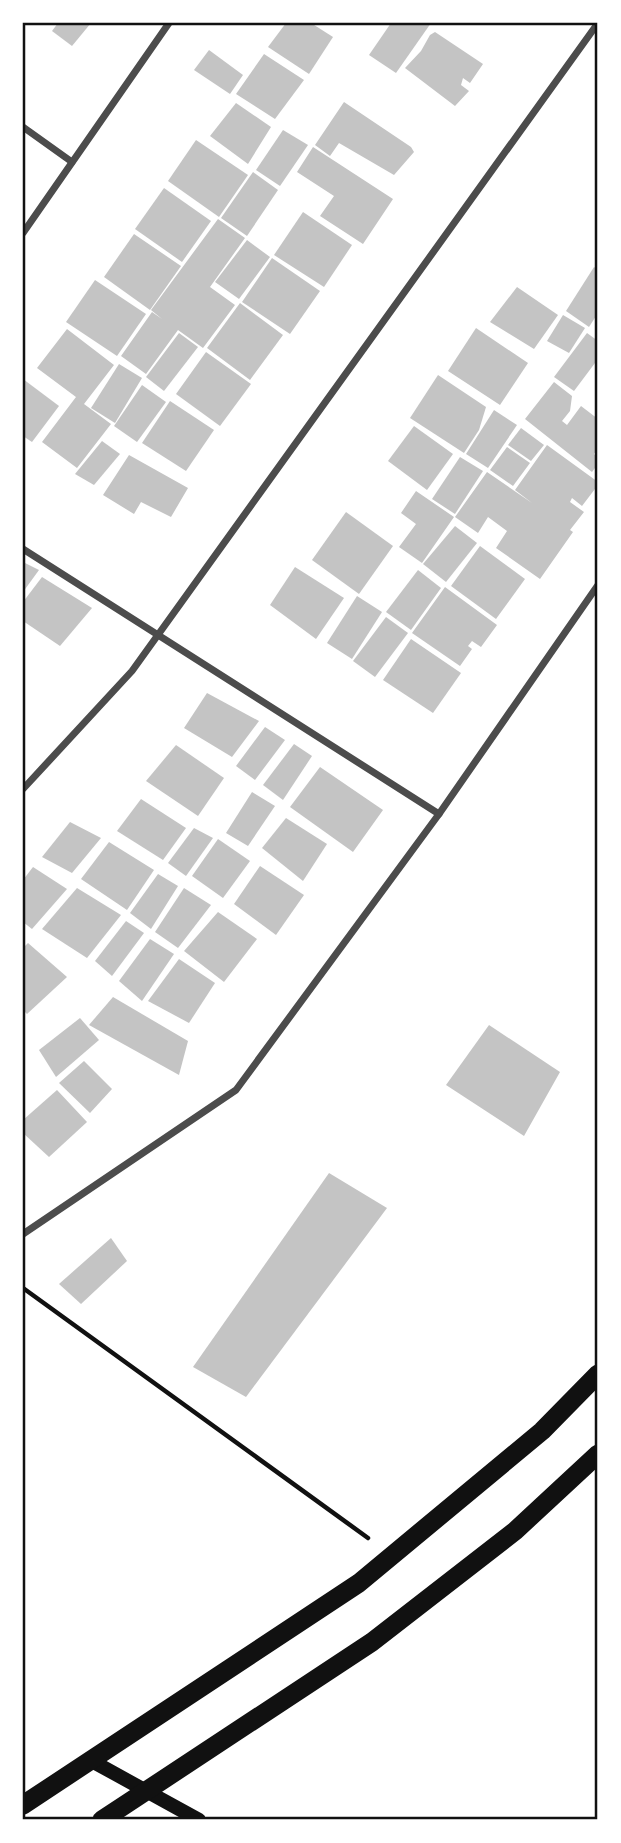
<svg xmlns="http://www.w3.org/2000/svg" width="621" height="1843" viewBox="0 0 621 1843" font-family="'Noto Serif',serif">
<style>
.building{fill:#c4c4c4}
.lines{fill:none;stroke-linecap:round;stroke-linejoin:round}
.path{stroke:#111;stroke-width:4.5}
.minor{stroke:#4c4c4c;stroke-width:7}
.secondary{stroke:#111;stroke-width:14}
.trunk{stroke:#111;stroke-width:19}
.neatline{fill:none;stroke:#111;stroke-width:2.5}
</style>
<rect width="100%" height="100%" fill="#fff"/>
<g class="building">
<polygon points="58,23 91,23 72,46 52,31"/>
<polygon points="286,23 311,23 333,37 309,74 268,47"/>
<polygon points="391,23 431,23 396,73 369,55"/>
<polygon points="435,32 483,64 470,83 463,78 461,85 469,91 455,106 405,68 421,51 430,35"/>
<polygon points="209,50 243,75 230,94 194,70"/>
<polygon points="264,54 304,80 275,119 236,94"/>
<polygon points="344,102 411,147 414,152 394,175 339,143 330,156 315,145"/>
<polygon points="236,103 271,127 248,164 210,136"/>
<polygon points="283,130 308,145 280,186 256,170"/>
<polygon points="196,140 248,175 219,217 168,181"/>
<polygon points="313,147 393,199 363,244 320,216 334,196 297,172"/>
<polygon points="253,172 278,190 247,236 221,218"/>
<polygon points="164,188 211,221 182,262 135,229"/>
<polygon points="303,212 352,245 324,287 274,255"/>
<polygon points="218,219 245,238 210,287 235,305 203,348 178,330 146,374 121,356 152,312 162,319 151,310"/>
<polygon points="134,234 181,266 150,310 104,277"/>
<polygon points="247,240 270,257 239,299 215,282"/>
<polygon points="272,258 320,291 290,334 242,302"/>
<polygon points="594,267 598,270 598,313 589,327 566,311"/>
<polygon points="95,280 146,314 117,356 66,322"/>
<polygon points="517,287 558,315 534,349 490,322"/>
<polygon points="240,303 283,335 250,380 207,348"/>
<polygon points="563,315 585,328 569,353 547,341"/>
<polygon points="476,328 528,363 500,405 448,371"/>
<polygon points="67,329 114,365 84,404 111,424 77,468 42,442 76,397 37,368"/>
<polygon points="179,333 198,347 164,391 146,377"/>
<polygon points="587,333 598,341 598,359 574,391 554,377"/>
<polygon points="206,352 251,384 220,426 176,394"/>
<polygon points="119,364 142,378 115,423 91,408"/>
<polygon points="438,375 486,407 479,430 464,453 410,418"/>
<polygon points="23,379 59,406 32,442 23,436"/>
<polygon points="554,382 572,396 570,411 562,421 567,425 581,406 598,419 598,448 594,454 598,458 598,464 592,472 525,419"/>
<polygon points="142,385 166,402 137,442 114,426"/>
<polygon points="170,401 214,430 186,471 142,443"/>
<polygon points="494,410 517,425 488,468 466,454"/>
<polygon points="414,426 453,454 427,490 388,461"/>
<polygon points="521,428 544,445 531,461 508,445"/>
<polygon points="102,441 120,454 94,485 75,474"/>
<polygon points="547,445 598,482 598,485 582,506 572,498 570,502 584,512 570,530 573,532 540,579 496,548 507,531 488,517 478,533 455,517 487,472 532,503 515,490"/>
<polygon points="507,447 530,463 513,486 490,470"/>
<polygon points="129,455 188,488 171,517 141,502 134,514 103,495"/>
<polygon points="460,457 483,471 455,514 432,499"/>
<polygon points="416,491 454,517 422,563 399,547 416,524 401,513"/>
<polygon points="346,512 393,546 359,594 312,560"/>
<polygon points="455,526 477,543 446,582 423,564"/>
<polygon points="480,546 525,579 496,619 451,586"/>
<polygon points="23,562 39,570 23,592"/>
<polygon points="295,567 344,598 316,639 270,605"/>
<polygon points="418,570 441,588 411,630 386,612"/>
<polygon points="42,577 92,608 60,646 23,621 23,602"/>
<polygon points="445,587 497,625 481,647 472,641 468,646 472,649 460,666 412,633"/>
<polygon points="357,596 382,612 352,659 327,643"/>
<polygon points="386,617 408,633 375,677 353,661"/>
<polygon points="411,639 461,673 433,713 383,680"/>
<polygon points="207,693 259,721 232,757 184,728"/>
<polygon points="265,727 285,740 255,780 236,766"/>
<polygon points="294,744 312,756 283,800 263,785"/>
<polygon points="176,745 224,778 198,816 146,781"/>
<polygon points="320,767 383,810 353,852 290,807"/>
<polygon points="252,792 275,806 248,846 226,833"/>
<polygon points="141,799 186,828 163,860 117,831"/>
<polygon points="286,818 327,844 303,881 262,848"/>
<polygon points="70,822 101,838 72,873 42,857"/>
<polygon points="194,828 213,838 186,876 168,863"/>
<polygon points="218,839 250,861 223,898 192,876"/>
<polygon points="109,842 154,870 127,910 81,879"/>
<polygon points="260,866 304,895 276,935 234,904"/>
<polygon points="33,867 67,889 32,929 23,922 23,880"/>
<polygon points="158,874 178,886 151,929 130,913"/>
<polygon points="77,888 121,915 87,958 42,929"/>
<polygon points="184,888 211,905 178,948 155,932"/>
<polygon points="218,912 257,939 224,982 184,951"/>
<polygon points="126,921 144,933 112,976 95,961"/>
<polygon points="150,939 174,954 142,1001 119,981"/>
<polygon points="28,943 67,977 27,1014 23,1010 23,948"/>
<polygon points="179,959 215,983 189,1023 148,1001"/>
<polygon points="113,997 188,1041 179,1075 89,1025"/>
<polygon points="80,1018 99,1040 56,1077 39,1050"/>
<polygon points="489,1025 560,1072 524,1136 446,1085"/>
<polygon points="84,1061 112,1089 90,1113 59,1083"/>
<polygon points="57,1090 87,1122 49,1157 23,1133 23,1120"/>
<polygon points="329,1173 387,1208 246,1397 193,1367"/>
<polygon points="111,1238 127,1261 81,1304 59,1284"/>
</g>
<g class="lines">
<polyline class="path" points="23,1288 368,1538"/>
<g class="minor">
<polyline points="23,127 72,162"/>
<polyline points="23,233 169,23"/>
<polyline points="23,549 439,814 236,1090 23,1234"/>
<polyline points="23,789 132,671 598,23"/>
<polyline points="439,814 598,585"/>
</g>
<polyline class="secondary" points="90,1760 199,1820"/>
<g class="trunk">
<polyline points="23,1805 359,1583 542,1431 598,1374"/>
<polyline points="102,1820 372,1642 515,1531 598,1454"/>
</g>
</g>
<rect width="621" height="1843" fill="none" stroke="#ffffff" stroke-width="49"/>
<rect x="24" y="24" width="572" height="1794" class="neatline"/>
</svg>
